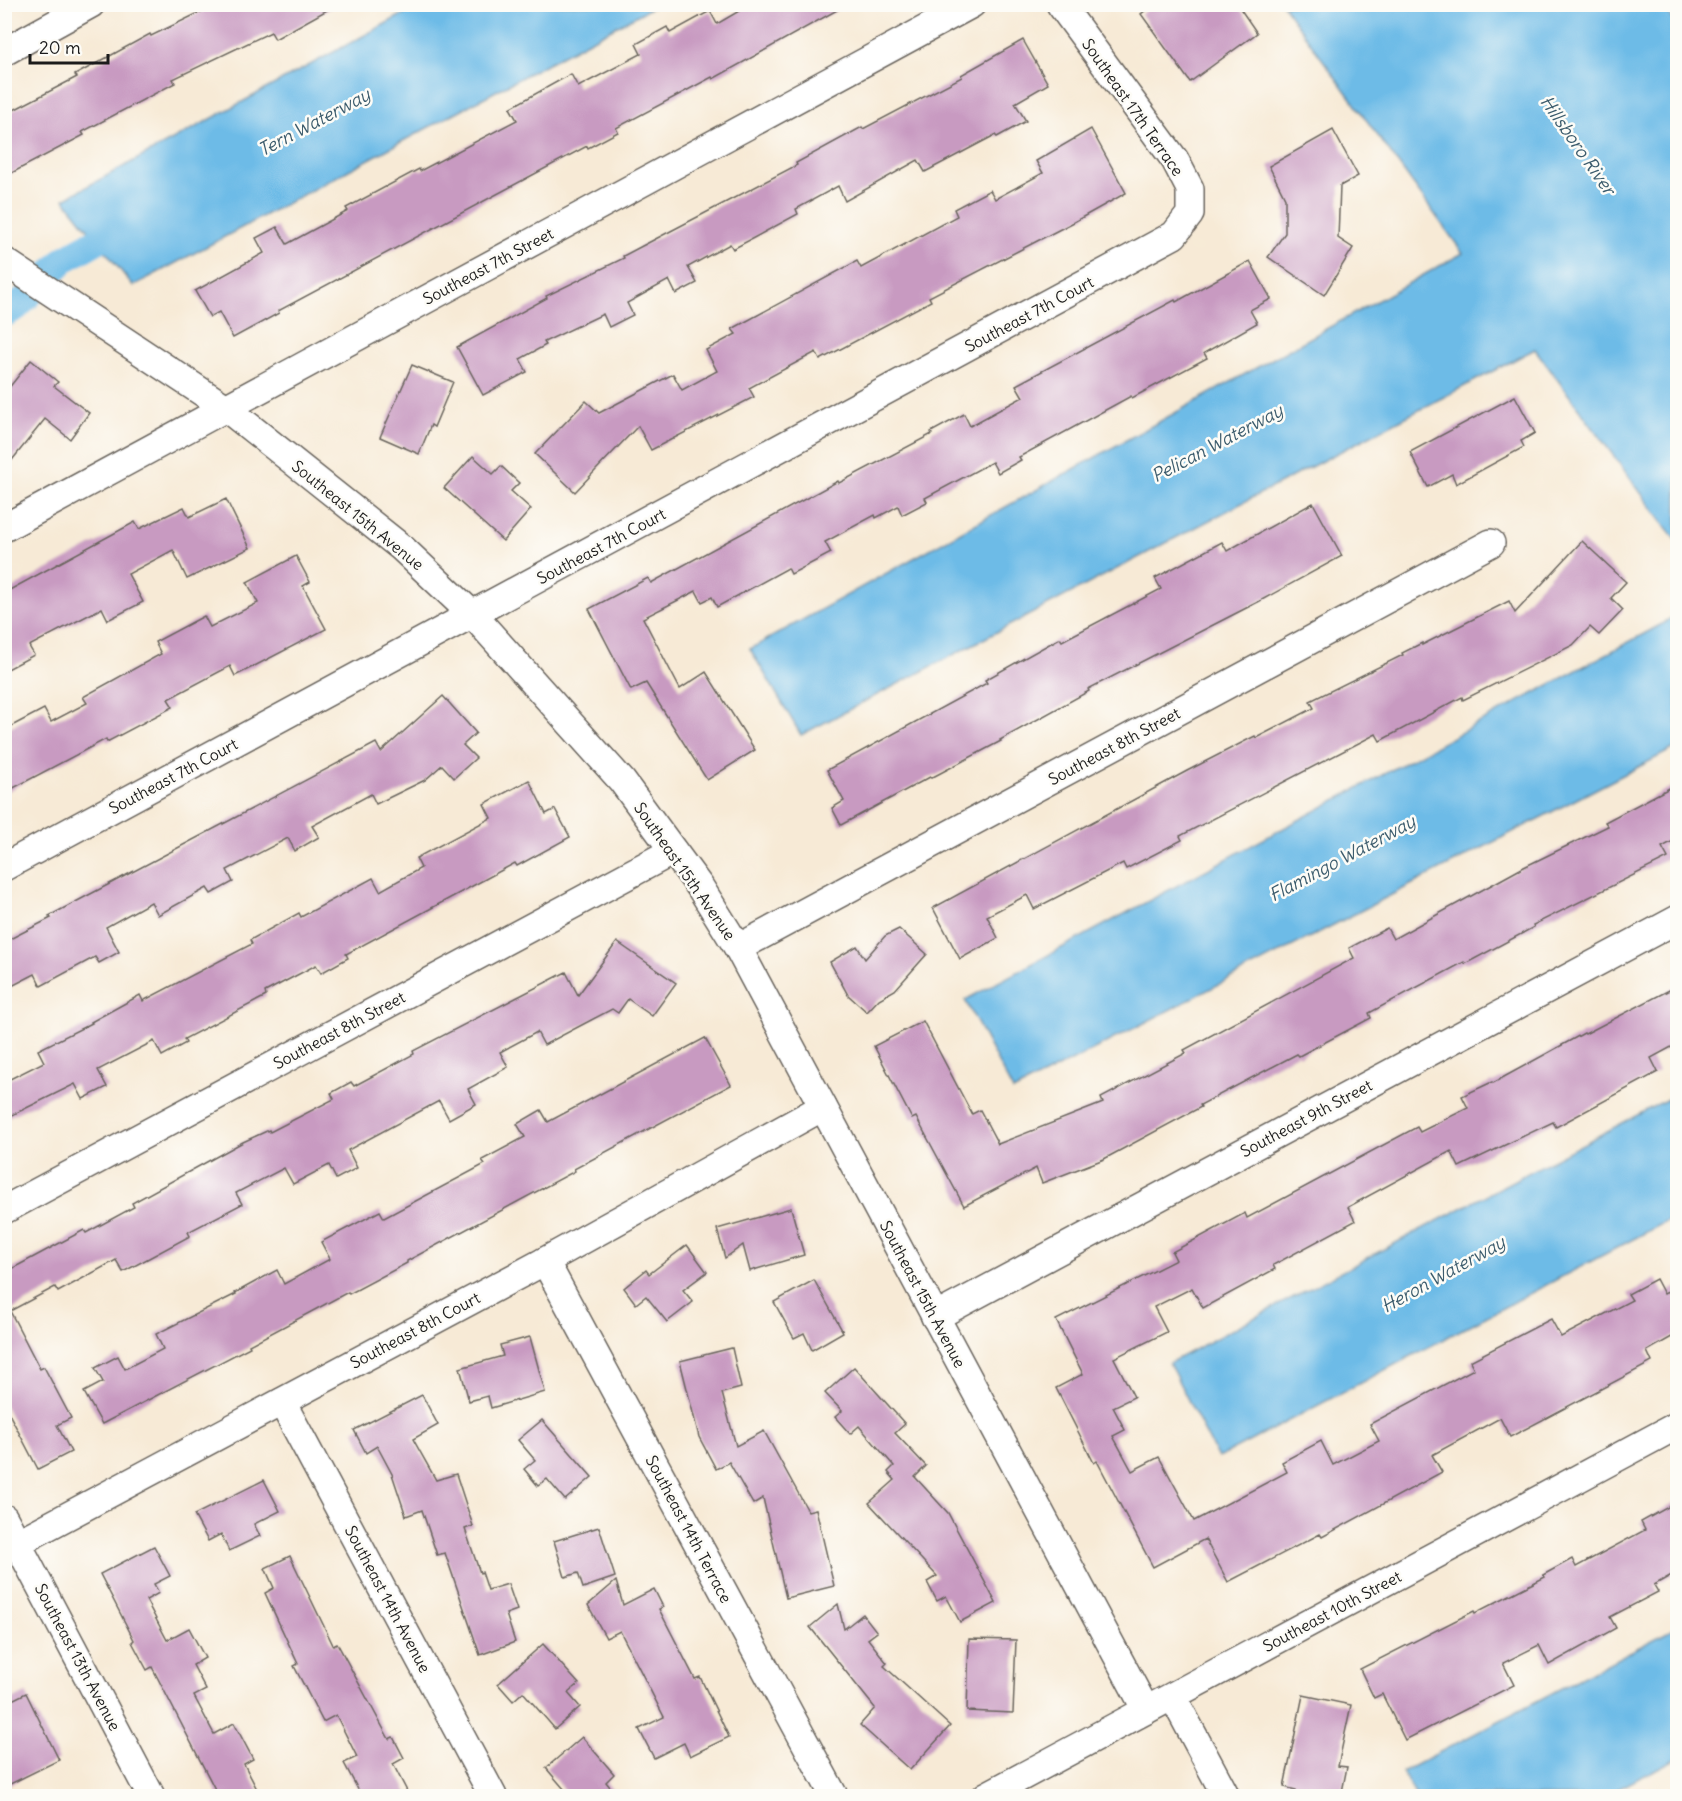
<svg xmlns="http://www.w3.org/2000/svg" width="1682" height="1801" viewBox="0 0 1682 1801" font-family="Delius,sans-serif">
<style>
.water{fill:#6dbbe7;stroke:#446c82;stroke-width:1.5}
.lines{fill:none;stroke-linecap:round;stroke-linejoin:round}
.canal{stroke:#6dbbe7;stroke-width:27}
.building{fill:#c89ac1}
.street-casing{stroke:#69645d;stroke-width:30}
.street{stroke:#fff;stroke-width:27}
.labels{text-anchor:middle;dominant-baseline:central;stroke-width:5;stroke-linejoin:round;paint-order:stroke}
.street-label{font-size:16px;fill:#1c1c1c;stroke:#fdfcf7}
.water-label{font-size:18px;font-style:italic;fill:#3c5c6d;stroke:#fdfcf7}
</style>
<rect width="100%" height="100%" fill="#fdfcf7"/>
<filter id="ink" filterUnits="userSpaceOnUse"><feTurbulence type="fractalNoise" baseFrequency=".0167" numOctaves="2"/><feDisplacementMap in="SourceGraphic" scale="12" xChannelSelector="R" yChannelSelector="G"/><feConvolveMatrix kernelMatrix="1 2 1 2 8 2 1 2 1" color-interpolation-filters="sRGB"/></filter>
<filter id="wash" filterUnits="userSpaceOnUse"><feTurbulence type="fractalNoise" baseFrequency=".008" numOctaves="4" result="noise"/><feDisplacementMap in="SourceGraphic" scale="24" xChannelSelector="R" yChannelSelector="G"/><feGaussianBlur stdDeviation="1.35" result="paint"/><feColorMatrix in="noise" values="0 0 0 0 0 0 0 0 0 0 0 0 0 0 0 0 0 1.4 0 .05"/><feComposite in="paint" operator="in"/></filter>
<g filter="url(#wash)">
<rect width="100%" height="100%" fill="#f7ead6"/>
<g class="water">
<polygon points="420,5 656,5 133,286 64,199"/>
<polygon points="1283,5 1662,5 1678,27 1677,542 1535,349 801,735 750,649 1463,253"/>
<polygon points="1677,616 1677,747 1013,1091 965,1000"/>
<polygon points="1677,1094 1677,1216 1218,1458 1169,1363"/>
<polygon points="1677,1627 1677,1758 1605,1796 1416,1796 1402,1772"/>
</g>
<g class="lines">
<polyline class="canal" points="4,314 17,307 65,259 128,223"/>
</g>
<g id="blocks">
<g class="building">
<polygon points="217,4 338,4 275,39 271,32 173,79 175,83 82,132 84,135 4,177 4,115 77,77 75,75 150,34 151,36"/>
<polygon points="751,4 848,4 713,79 712,77 616,128 618,132 588,148 587,146 278,311 279,313 233,338 219,312 210,317 195,291 264,253 256,238 277,227 287,244 348,211 346,208 419,169 420,171 517,120 510,108 571,74 578,87 641,54 636,44 667,27 670,33 710,11 717,24"/>
<polygon points="1154,4 1237,4 1257,33 1190,82 1141,14"/>
<polygon points="1023,40 1048,84 1015,103 1026,121 997,137 995,135 925,172 918,160 845,201 838,186 796,209 798,214 733,249 730,244 688,267 697,283 676,294 669,280 627,303 633,315 609,327 603,314 544,342 546,345 520,359 527,372 483,395 457,347 547,298 546,296 624,258 623,256 644,245 797,165 796,163 862,127 863,129 962,77 961,75"/>
<polygon points="1091,129 1126,193 1072,223 929,297 931,301 820,360 816,352 749,388 754,397 651,450 638,426 575,492 535,454 586,401 599,413 673,374 682,390 717,371 706,350 736,334 732,329 857,261 861,268 957,216 954,209 990,190 995,199 1043,173 1036,161"/>
<polygon points="1333,130 1358,176 1340,186 1338,238 1353,248 1324,295 1268,257 1285,233 1285,198 1269,166"/>
<polygon points="1250,261 1271,299 1250,310 1257,323 1204,353 1207,358 1132,398 1131,396 1019,457 1021,460 998,473 992,462 925,498 927,502 902,515 898,506 876,518 875,515 825,542 831,553 791,574 788,568 717,607 712,597 702,602 696,591 643,618 680,689 706,672 755,750 707,780 646,683 631,690 589,609 648,578 651,583 838,481 839,483 932,434 931,432 964,414 970,426 1023,397 1016,385 1175,300 1176,302"/>
<polygon points="31,360 58,382 54,386 89,413 70,439 45,419 4,470 4,394"/>
<polygon points="412,365 453,382 434,427 431,425 419,454 380,437"/>
<polygon points="1515,396 1535,433 1521,441 1524,447 1456,484 1452,474 1428,487 1410,452"/>
<polygon points="473,456 493,474 501,466 519,483 511,491 531,509 503,541 444,488"/>
<polygon points="226,499 250,548 187,579 173,550 128,574 143,602 108,620 102,608 29,646 34,655 4,671 4,593 135,522 139,529 184,507 189,517"/>
<polygon points="1313,503 1342,556 1258,602 1088,689 1089,691 1000,740 1001,741 931,778 930,777 841,825 832,808 844,801 827,770 987,683 985,680 1060,638 1062,641 1161,589 1155,578 1222,542 1227,551"/>
<polygon points="1582,541 1626,582 1611,598 1623,610 1599,635 1590,627 1573,645 1463,700 1462,697 1380,741 1376,734 1180,836 1182,840 1126,869 1123,863 1034,909 1027,895 987,916 998,938 960,959 933,908 1187,771 1255,736 1256,738 1314,708 1310,701 1403,655 1402,653 1422,643 1422,645 1509,601 1515,613"/>
<polygon points="296,556 310,582 303,586 326,629 235,676 230,666 168,699 173,707 107,742 106,739 4,793 4,730 44,709 51,722 87,703 83,697 161,654 155,642 204,616 210,627 258,603 247,582"/>
<polygon points="443,696 476,733 463,745 476,758 454,778 442,765 425,780 376,804 371,794 312,826 319,837 295,851 288,838 227,870 233,882 211,894 207,888 158,915 151,902 106,927 119,952 99,963 95,957 41,986 35,974 4,990 4,942 51,918 49,916 376,743 381,752"/>
<polygon points="529,780 546,814 555,809 570,837 517,866 515,863 346,954 348,958 321,973 316,965 265,992 266,996 184,1039 186,1043 162,1056 154,1041 98,1070 107,1087 83,1099 75,1084 4,1119 4,1082 44,1062 38,1050 92,1023 91,1022 140,995 143,1001 252,944 250,940 299,913 301,917 373,878 380,891 421,868 416,858 491,818 484,804"/>
<polygon points="1677,784 1677,839 1662,847 1668,858 1533,925 1534,927 1465,964 1464,962 1369,1013 1371,1018 1299,1056 1297,1054 1200,1105 1201,1107 1104,1159 1042,1183 1036,1168 964,1206 916,1117 912,1119 874,1046 923,1021 972,1114 980,1110 998,1144 1103,1103 1101,1098 1186,1053 1184,1050 1354,958 1349,948 1387,928 1393,939 1524,867 1608,826 1605,822"/>
<polygon points="899,929 927,954 895,990 879,999 867,1012 848,995 830,962 857,946 865,959 885,936"/>
<polygon points="617,942 676,983 652,1016 628,999 618,1013 612,1009 544,1045 537,1032 500,1052 508,1067 468,1089 476,1104 449,1119 439,1101 348,1150 357,1168 336,1179 329,1165 293,1184 284,1168 236,1193 242,1204 188,1232 190,1236 123,1272 116,1260 58,1292 55,1287 10,1311 40,1369 44,1367 71,1418 57,1425 71,1452 38,1469 4,1404 4,1273 84,1230 86,1233 134,1207 132,1203 243,1142 269,1130 270,1132 334,1099 331,1093 351,1082 354,1086 414,1054 413,1051 566,972 578,995"/>
<polygon points="1677,986 1677,1044 1651,1058 1658,1072 1556,1127 1553,1122 1459,1167 1451,1151 1348,1207 1355,1221 1273,1265 1275,1269 1203,1308 1192,1288 1154,1307 1167,1332 1114,1358 1134,1397 1113,1407 1125,1430 1113,1436 1132,1471 1159,1457 1194,1521 1287,1472 1282,1462 1321,1441 1333,1465 1379,1441 1370,1424 1474,1369 1470,1361 1551,1319 1561,1337 1632,1300 1628,1294 1656,1279 1664,1294 1677,1287 1677,1334 1647,1351 1652,1362 1510,1437 1500,1418 1432,1455 1442,1472 1322,1537 1320,1534 1228,1582 1205,1539 1153,1567 1097,1461 1094,1463 1056,1388 1083,1374 1056,1320 1176,1260 1172,1252 1245,1213 1247,1218 1417,1127 1420,1132 1468,1108 1462,1096 1492,1082 1493,1083 1584,1033 1585,1034"/>
<polygon points="705,1038 731,1085 574,1169 575,1171 407,1261 407,1263 349,1294 348,1292 249,1345 250,1347 102,1424 84,1392 103,1382 95,1368 118,1356 125,1369 163,1349 156,1334 236,1294 235,1293 277,1270 284,1284 330,1259 321,1242 380,1211 384,1218 485,1164 482,1160 525,1137 517,1124 541,1110 548,1122"/>
<polygon points="791,1208 804,1255 750,1271 743,1245 725,1258 717,1229"/>
<polygon points="687,1245 707,1272 683,1290 693,1302 667,1322 646,1296 636,1304 624,1288 646,1270 649,1274"/>
<polygon points="814,1280 843,1332 812,1350 804,1333 794,1338 774,1302"/>
<polygon points="530,1337 545,1392 491,1408 488,1396 469,1401 460,1368 503,1356 500,1345"/>
<polygon points="732,1348 741,1388 722,1393 736,1446 764,1431 808,1511 816,1509 834,1586 786,1598 763,1498 753,1504 729,1462 716,1469 699,1437 680,1361"/>
<polygon points="854,1367 905,1424 895,1433 926,1466 915,1477 948,1513 996,1603 960,1622 946,1596 937,1601 927,1582 937,1576 869,1503 895,1480 888,1472 894,1466 859,1426 850,1434 835,1417 842,1411 825,1393"/>
<polygon points="422,1395 438,1425 413,1439 436,1480 456,1474 473,1526 465,1529 480,1573 482,1572 488,1590 508,1584 517,1610 506,1614 515,1642 480,1655 445,1553 437,1555 422,1510 406,1516 392,1474 377,1446 366,1453 354,1430"/>
<polygon points="542,1420 592,1477 565,1500 547,1479 538,1486 524,1469 535,1460 518,1440"/>
<polygon points="264,1480 280,1511 254,1524 260,1536 229,1551 221,1534 208,1541 194,1515"/>
<polygon points="1677,1502 1677,1572 1654,1585 1658,1592 1610,1617 1616,1628 1549,1665 1539,1645 1503,1663 1514,1685 1405,1740 1382,1694 1374,1698 1360,1669 1474,1611 1475,1613 1545,1577 1543,1575 1572,1559 1576,1567 1645,1530 1641,1522"/>
<polygon points="599,1527 615,1577 583,1588 578,1573 565,1577 554,1541"/>
<polygon points="154,1546 170,1576 154,1584 159,1593 146,1600 167,1640 189,1628 205,1658 193,1665 206,1690 194,1696 214,1734 234,1723 253,1759 244,1764 261,1797 219,1797 152,1667 147,1670 132,1642 134,1640 100,1574"/>
<polygon points="290,1556 333,1645 337,1643 389,1739 393,1737 404,1758 393,1764 410,1797 362,1797 344,1763 357,1757 336,1715 323,1722 294,1666 298,1664 265,1593 274,1588 265,1568"/>
<polygon points="616,1581 623,1605 654,1589 663,1607 659,1609 695,1679 700,1677 729,1737 690,1756 684,1743 654,1758 639,1729 664,1717 620,1631 606,1638 588,1605"/>
<polygon points="838,1604 844,1629 863,1614 877,1632 868,1639 887,1663 884,1666 950,1726 910,1770 860,1725 875,1708 810,1627"/>
<polygon points="969,1639 1016,1640 1013,1713 967,1711"/>
<polygon points="543,1644 579,1684 568,1693 580,1707 555,1729 523,1692 513,1701 498,1684"/>
<polygon points="26,1693 59,1760 4,1787 4,1704"/>
<polygon points="1303,1695 1351,1705 1338,1766 1347,1767 1341,1797 1295,1797 1296,1790 1284,1787"/>
<polygon points="582,1737 614,1774 606,1782 618,1797 571,1797 546,1768"/>
</g>
</g>
</g>
<g filter="url(#ink)">
<use href="#blocks" fill-opacity="0" stroke="#69645d" stroke-width="1.5"/>
<g class="lines">
<defs>
<g id="street">
<polyline points="4,52 91,4"/>
<polyline points="4,261 226,408 402,548 473,615 622,781 700,887 738,948 1146,1710"/>
<polyline points="4,528 972,4"/>
<polyline points="4,867 1174,235 1190,214 1190,189 1175,160 1060,4"/>
<polyline points="738,948 1491,543"/>
<polyline points="4,1210 673,851"/>
<polyline points="545,1261 834,1796"/>
<polyline points="935,1317 1678,919"/>
<polyline points="282,1402 493,1796"/>
<polyline points="4,1518 151,1796"/>
<polyline points="4,1550 545,1261 823,1107"/>
<polyline points="1173,1697 1226,1796"/>
<polyline points="986,1796 1678,1425"/>
</g>
</defs>
<use href="#street" class="street-casing"/>
<use href="#street" class="street"/>
</g>
</g>
<g class="labels">
<g class="street-label">
<text transform="translate(1133 107) rotate(55)">Southeast 17th Terrace</text>
<text transform="translate(488 266) rotate(-28)">Southeast 7th Street</text>
<text transform="translate(1029 314) rotate(-28)">Southeast 7th Court</text>
<text transform="translate(358 515) rotate(39)">Southeast 15th Avenue</text>
<text transform="translate(601 546) rotate(-28)">Southeast 7th Court</text>
<text transform="translate(1114 746) rotate(-28)">Southeast 8th Street</text>
<text transform="translate(173 776) rotate(-28)">Southeast 7th Court</text>
<text transform="translate(685 871) rotate(55)">Southeast 15th Avenue</text>
<text transform="translate(339 1030) rotate(-28)">Southeast 8th Street</text>
<text transform="translate(1306 1118) rotate(-28)">Southeast 9th Street</text>
<text transform="translate(923 1294) rotate(62)">Southeast 15th Avenue</text>
<text transform="translate(415 1330) rotate(-28)">Southeast 8th Court</text>
<text transform="translate(689 1529) rotate(62)">Southeast 14th Terrace</text>
<text transform="translate(388 1599) rotate(62)">Southeast 14th Avenue</text>
<text transform="translate(1332 1611) rotate(-28)">Southeast 10th Street</text>
<text transform="translate(78 1657) rotate(62)">Southeast 13th Avenue</text>
</g>
<g class="water-label">
<text transform="translate(314 122) rotate(-28)">Tern Waterway</text>
<text transform="translate(1578 145) rotate(55)">Hillsboro River</text>
<text transform="translate(1217 443) rotate(-28)">Pelican Waterway</text>
<text transform="translate(1342 858) rotate(-28)">Flamingo Waterway</text>
<text transform="translate(1443 1274) rotate(-29)">Heron Waterway</text>
</g>
</g>
<rect width="1682" height="1801" fill="none" stroke="#fdfcf7" stroke-width="24"/>
<path d="M30 54v9h78v-9" fill="none" stroke="#1c1c1c" stroke-width="3"/>
<text x="39" y="54" font-size="18" fill="#1c1c1c" stroke="#fdfcf7" stroke-width="4.5" paint-order="stroke">20 m</text>
</svg>
